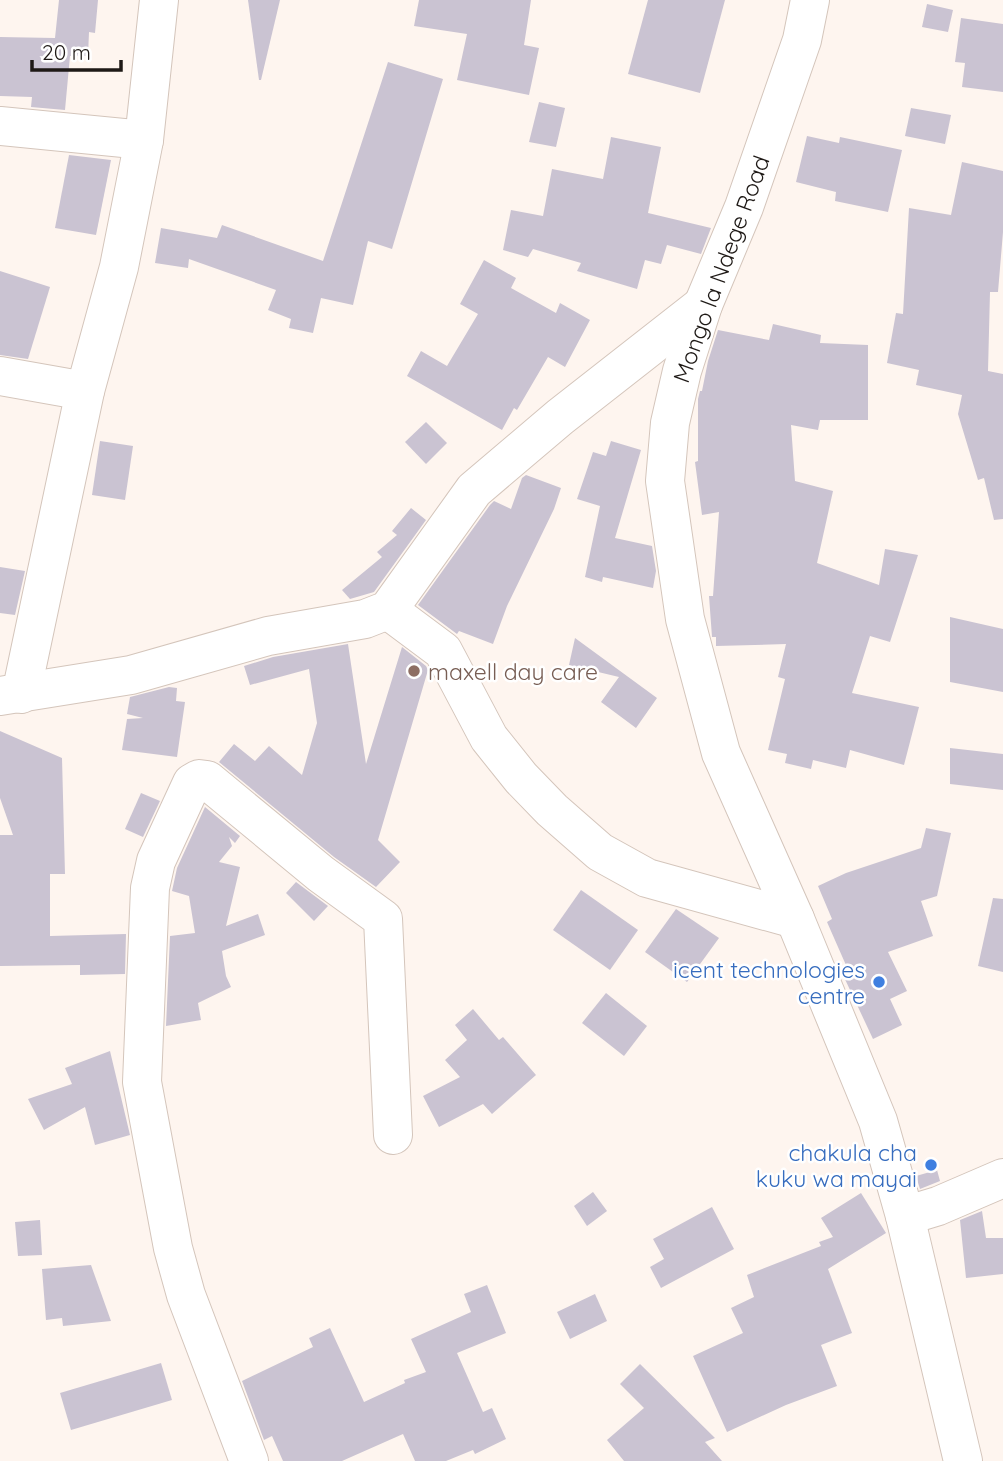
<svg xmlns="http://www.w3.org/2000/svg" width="1003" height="1461" viewBox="0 0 1003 1461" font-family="Quicksand,sans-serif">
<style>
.building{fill:#cac3d2}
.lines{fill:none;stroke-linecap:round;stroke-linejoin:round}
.minor-casing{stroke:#d4c5bb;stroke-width:40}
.minor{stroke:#fff;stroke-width:38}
.education-dot{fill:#8d6e63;stroke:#fff;stroke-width:2.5}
.shop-dot{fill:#3f7fe0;stroke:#fff;stroke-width:2.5}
.labels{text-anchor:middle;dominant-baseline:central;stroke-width:5;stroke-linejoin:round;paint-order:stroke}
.street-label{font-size:23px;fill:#1e1916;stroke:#fff}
.education-label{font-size:23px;fill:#785e54;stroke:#fff;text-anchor:start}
.shop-label{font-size:23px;fill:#366cbe;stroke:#fff;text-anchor:end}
</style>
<rect width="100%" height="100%" fill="#fef5ef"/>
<g class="building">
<polygon points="59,0 98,0 95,33 89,32 88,56 70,56 65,110 31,107 32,97 0,96 0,37 55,38"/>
<polygon points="248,0 280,0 261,80 259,80"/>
<polygon points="419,0 531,0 524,45 539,48 529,95 457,80 467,34 414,26"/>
<polygon points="648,0 725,0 700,93 628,74"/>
<polygon points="927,4 953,10 948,32 922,27"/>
<polygon points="961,18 1003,24 1003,92 962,87 965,63 955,62"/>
<polygon points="388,62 443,79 392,249 368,241 353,305 321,298 313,333 289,328 291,319 268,310 276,290 189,259 188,268 155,263 161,228 217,238 222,225 323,261"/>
<polygon points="539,102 565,108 556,147 529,142"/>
<polygon points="911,108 951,115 945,144 905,136"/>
<polygon points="807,136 839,143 840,137 902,150 888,212 835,201 836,192 796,182"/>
<polygon points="611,137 661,147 648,213 711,228 701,254 667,245 661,264 645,260 637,289 577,271 581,263 533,249 528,257 503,250 511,210 543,216 552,169 603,179"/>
<polygon points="69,155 111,160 96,235 55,228"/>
<polygon points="962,162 1003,171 1003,232 998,292 990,292 988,371 1003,374 1003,519 994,520 984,478 978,480 958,414 962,395 916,385 919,370 887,363 896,313 903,314 909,208 951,215"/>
<polygon points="484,260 516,278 511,288 556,313 560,303 590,320 565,367 548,357 517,410 514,408 502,430 407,376 421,351 447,366 478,314 460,304"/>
<polygon points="0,271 50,287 28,359 0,355"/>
<polygon points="773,324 821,335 820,343 868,345 868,420 820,420 818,430 791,425 795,481 833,491 817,563 879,585 885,549 918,555 890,642 870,636 852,693 919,707 904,765 850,750 846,768 813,760 811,769 785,763 787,754 768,750 785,679 778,677 786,644 716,646 716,637 712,637 709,596 713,596 719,512 702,515 695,462 698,461 698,399 700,391 702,391 708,361 718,330 769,340"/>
<polygon points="426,422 447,443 426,464 405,442"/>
<polygon points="100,441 133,446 125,500 92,495"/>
<polygon points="611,441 641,450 615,538 652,546 656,571 653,588 603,577 602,582 585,577 600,506 577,499 593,452 606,456"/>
<polygon points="526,475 561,488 554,509 507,606 493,644 459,631 457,634 418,605 490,505 494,501 511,509 522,478"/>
<polygon points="411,508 426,520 374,592 350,599 342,590 382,557 377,552 397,535 392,531"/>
<polygon points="0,567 25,571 15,615 0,613"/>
<polygon points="950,617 1003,629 1003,692 950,682"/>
<polygon points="575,638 657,698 636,728 601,702 619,677 569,665"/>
<polygon points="348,644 366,764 402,647 426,666 428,670 378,840 400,862 376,887 334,857 219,762 234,744 255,761 269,746 302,775 317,723 309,669 250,685 244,666 273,657"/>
<polygon points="169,687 177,688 176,701 185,702 177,757 122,750 127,719 143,718 127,714 130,697"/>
<polygon points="0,731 62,758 65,874 50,874 50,936 126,934 125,974 80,975 80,965 0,966 0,835 13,835 0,798"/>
<polygon points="950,748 1003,754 1003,790 950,784"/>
<polygon points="141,793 160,801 143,837 125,829"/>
<polygon points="205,807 240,836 235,843 229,837 232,846 219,862 240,867 226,926 258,914 265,935 222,951 226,976 231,987 198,1003 201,1020 166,1026 170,936 195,933 189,896 172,891 177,868"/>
<polygon points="926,828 951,833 937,896 921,901 933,936 888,952 907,991 890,999 902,1025 873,1039 843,975 849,972 827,922 832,919 818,886 846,873 921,848"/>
<polygon points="296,882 328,906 314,921 286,893"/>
<polygon points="581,890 638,930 610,970 553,930"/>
<polygon points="993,898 1003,899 1003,972 978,966"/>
<polygon points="676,909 719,938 687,982 645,952"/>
<polygon points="606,993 647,1026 624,1056 582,1023"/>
<polygon points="473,1009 499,1040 503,1037 536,1075 492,1114 483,1104 439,1127 423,1096 460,1077 445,1060 467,1040 455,1025"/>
<polygon points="110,1051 130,1135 95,1145 85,1107 44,1130 28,1099 72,1084 65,1068"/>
<polygon points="937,1170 940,1181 920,1189 916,1176"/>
<polygon points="593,1192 607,1211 587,1226 574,1206"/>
<polygon points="861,1193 886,1233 828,1269 852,1333 821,1345 837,1386 786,1405 727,1432 693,1356 743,1333 731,1308 754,1297 747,1275 821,1246 819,1242 833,1237 821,1218"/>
<polygon points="712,1207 734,1249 661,1288 650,1267 664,1259 653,1239"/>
<polygon points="982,1211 986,1238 1003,1238 1003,1274 966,1278 960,1220"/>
<polygon points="40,1220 42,1255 18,1256 15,1222"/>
<polygon points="91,1265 111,1321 63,1326 62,1318 46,1320 42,1269"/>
<polygon points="487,1285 506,1333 457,1353 483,1412 492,1408 506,1439 475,1454 473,1450 446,1461 415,1461 403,1434 342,1461 283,1461 272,1436 264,1440 242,1381 313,1347 309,1338 330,1328 364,1402 405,1383 404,1380 426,1372 411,1339 471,1312 464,1294"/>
<polygon points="595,1294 607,1321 570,1339 557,1312"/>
<polygon points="161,1363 172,1400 71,1430 60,1393"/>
<polygon points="640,1364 715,1438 705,1442 722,1461 624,1461 607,1440 644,1408 620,1384"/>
</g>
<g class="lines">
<defs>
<g id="minor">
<polyline points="810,0 802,40 744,207 703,305 682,371 670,423 665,481 685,619 721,753 795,919 878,1121 905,1216 963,1461"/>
<polyline points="0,126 144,140"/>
<polyline points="0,376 85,391"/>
<polyline points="388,610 443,651 489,738 521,778 552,810 600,852 647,878 795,919"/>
<polyline points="21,694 85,391 119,267 144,140 159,0"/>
<polyline points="0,696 131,675 268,636 365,619 388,610 474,490 560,417 703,305"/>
<polyline points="905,1216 938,1206 1003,1178"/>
<polyline points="249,1461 186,1295 173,1248 142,1082 150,888 156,861 192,783 199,779 207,780 321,874 383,919 393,1135"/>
</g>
</defs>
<use href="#minor" class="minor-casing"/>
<use href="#minor" class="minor"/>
</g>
<circle class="education-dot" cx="414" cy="671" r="7"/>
<g class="shop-dot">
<circle cx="879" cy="982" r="7"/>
<circle cx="931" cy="1165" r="7"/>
</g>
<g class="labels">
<g class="street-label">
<text transform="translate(721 269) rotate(-70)">Mongo la Ndege Road</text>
</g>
<g class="education-label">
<text x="428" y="671">maxell day care</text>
</g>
<g class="shop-label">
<text x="865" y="969">icent technologies<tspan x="865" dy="26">centre</tspan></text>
<text x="917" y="1152">chakula cha<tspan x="917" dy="26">kuku wa mayai</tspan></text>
</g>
</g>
<path d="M32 60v10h89v-10" fill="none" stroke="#1e1916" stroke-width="3.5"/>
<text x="42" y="60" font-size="21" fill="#1e1916" stroke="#ffffff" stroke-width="5" paint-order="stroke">20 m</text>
</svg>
